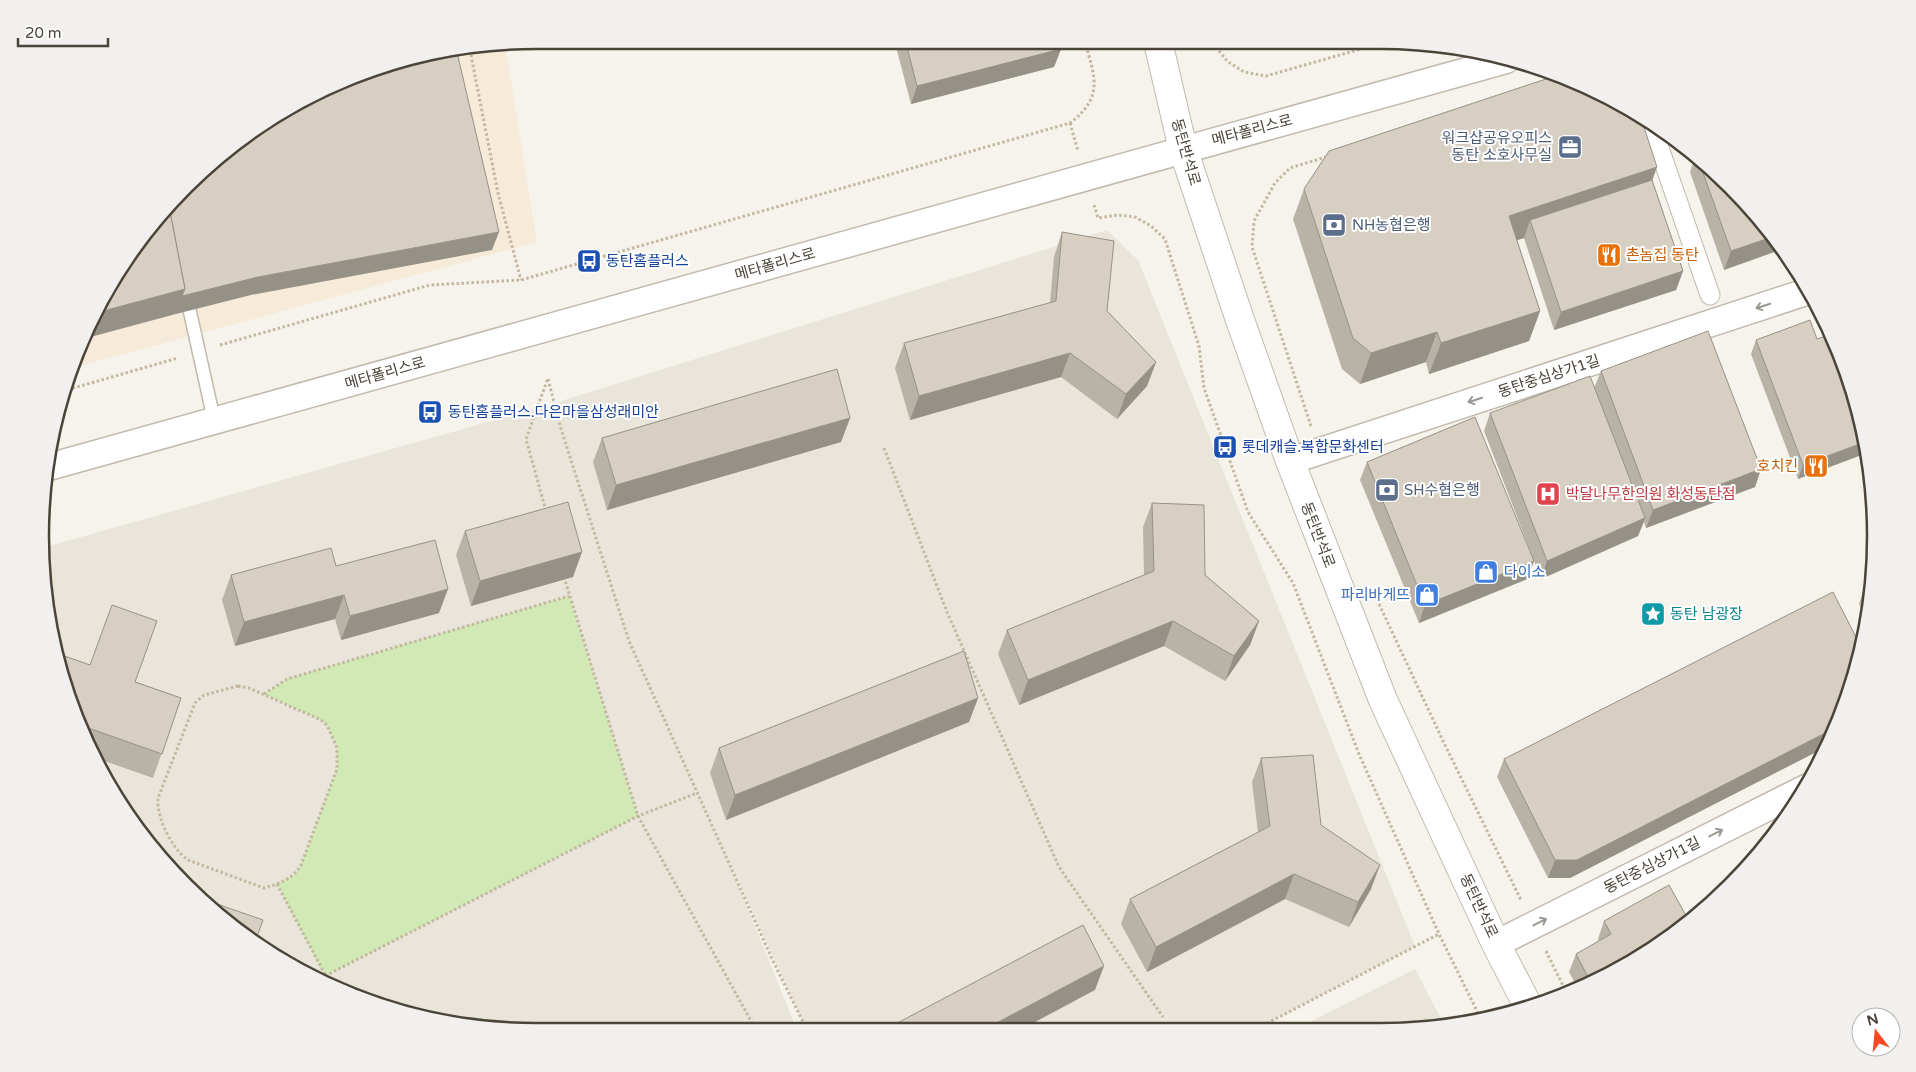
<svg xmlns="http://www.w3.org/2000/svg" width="1916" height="1072" viewBox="0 0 1916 1072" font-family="'Varela Round','Noto Sans KR',sans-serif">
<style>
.residential{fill:#e9e5da}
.commercial{fill:#f6ead8}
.green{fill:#d0e9b5}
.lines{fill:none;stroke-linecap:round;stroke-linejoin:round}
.service-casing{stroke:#c1bbae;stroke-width:15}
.pedestrian-casing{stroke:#c1bbae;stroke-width:21}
.minor-casing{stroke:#c1bbae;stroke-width:29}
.tertiary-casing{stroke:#c1bbae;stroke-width:30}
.path{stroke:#c3b79f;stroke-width:3;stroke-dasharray:2.5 2.5;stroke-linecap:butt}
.service{stroke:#fff;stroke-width:12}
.pedestrian{stroke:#fff;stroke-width:19}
.minor{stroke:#fff;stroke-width:26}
.tertiary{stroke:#fff;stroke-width:28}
.wall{fill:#b9b2a6}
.shaded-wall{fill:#969187}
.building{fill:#d7cfc1;stroke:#969187}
.oneway{stroke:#9b9892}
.labels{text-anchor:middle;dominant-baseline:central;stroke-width:4;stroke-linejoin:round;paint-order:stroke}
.street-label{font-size:15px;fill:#4a4439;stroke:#fff}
.service-label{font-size:15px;fill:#4e5e75;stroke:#fff;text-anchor:start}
.food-label{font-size:15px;fill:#c56008;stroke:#fff;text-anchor:start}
.transit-label{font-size:15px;fill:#164399;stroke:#fff;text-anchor:start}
.health-label{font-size:15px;fill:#be3a42;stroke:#fff;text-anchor:start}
.shop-label{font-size:15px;fill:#366cbe;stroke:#fff;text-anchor:start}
.culture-label{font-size:15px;fill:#0d838f;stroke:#fff;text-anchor:start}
.rim{fill:none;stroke:#4a4439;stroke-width:2.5}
</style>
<rect width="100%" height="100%" fill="#f5f3eb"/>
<g class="residential">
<polygon points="1107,230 1138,260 1415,946 1258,1028 807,1030 727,857 797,1030 504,1031 377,1006 288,965 209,909 163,863 107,784 78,726 50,633 41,568 42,548 555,403"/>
<polygon points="1415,969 1446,1028 1297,1028"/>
</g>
<polygon class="commercial" points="471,44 505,44 537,242 72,368 91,317 377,66"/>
<polygon class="green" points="569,596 638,816 325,976 277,884 296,874 301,865 337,769 337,748 327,725 321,720 264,694 287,679"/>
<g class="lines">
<defs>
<polyline id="service" points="186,294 214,420"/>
<polyline id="pedestrian" points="1650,122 1710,295"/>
<g id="minor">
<polyline points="1290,461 1809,291"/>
<polyline points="45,468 1506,60"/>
<polyline points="1496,944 1808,787"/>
</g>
<polyline id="tertiary" points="1158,42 1183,149 1239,317 1290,461 1383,700 1496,944 1529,1008"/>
</defs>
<use href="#service" class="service-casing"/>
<use href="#pedestrian" class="pedestrian-casing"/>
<use href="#minor" class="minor-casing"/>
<use href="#tertiary" class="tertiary-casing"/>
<g class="path">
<polyline points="1215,42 1216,47 1227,61 1244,72 1266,76 1389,41"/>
<polyline points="469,45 498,193 521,280"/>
<polyline points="1070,123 1078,151"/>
<polyline points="1094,205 1098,218 1118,215 1135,217 1151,226 1165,239 1199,346 1204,388 1248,512 1293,583 1359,754 1439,934 1481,1019"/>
<path d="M220 345 430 285 521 280 1070 123C1104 97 1095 78 1085 42"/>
<polyline points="548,379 561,429 629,641 773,961 807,1030"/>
<polyline points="63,391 178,358"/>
<polyline points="1311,426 1252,247 1254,221 1275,183 1290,168 1326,157"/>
<polyline points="884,448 947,612 1059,867 1163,1017"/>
<polyline points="546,511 526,439 548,378"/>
<polyline points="564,577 638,816 756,1030"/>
<polyline points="1379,604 1444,743 1521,900"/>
<path d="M238 686 249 688 321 720 327 725 337 748V769L301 865C293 879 279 884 264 888L188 860C172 849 156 817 158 798L195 703 204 695Z"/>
<polyline points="264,694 287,679 569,596"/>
<polyline points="277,884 330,984"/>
<polyline points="1546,951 1566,992"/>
<polyline points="325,976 638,816 697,793"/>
<polyline points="1258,1028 1439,934"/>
</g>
<use href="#service" class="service"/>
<use href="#pedestrian" class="pedestrian"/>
<use href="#minor" class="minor"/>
<use href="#tertiary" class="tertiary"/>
</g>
<g class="wall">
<polygon points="1059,42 1061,49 1054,67 911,104 895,43"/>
<polygon points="1267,42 1282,42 1272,44"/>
<polygon points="1696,155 1707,163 1774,234 1724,270 1690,172"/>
<polygon points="1652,180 1683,271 1676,290 1554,330 1524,238 1517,240 1540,311 1529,341 1429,374 1426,362 1360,384 1342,369 1293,219 1304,189"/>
<polygon points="1062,232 1107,311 1156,362 1147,386 1117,419 1061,377 910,420 895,368 904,343 1050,303 1054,257"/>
<polygon points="1817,339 1859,408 1798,479 1751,354 1756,340"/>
<polygon points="1601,371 1761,469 1755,487 1646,528 1644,522 1638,536 1541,579 1484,431 1490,413 1594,388"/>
<polygon points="850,418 841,442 607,510 593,462 602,438"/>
<polygon points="1367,462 1534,561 1527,579 1419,623 1360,480"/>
<polygon points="1152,503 1205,575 1259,621 1250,645 1225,681 1164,646 1019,705 998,654 1007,630 1144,575 1143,527"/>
<polygon points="465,531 573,577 471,606 456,555"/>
<polygon points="336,566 439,613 341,640 335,619 235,646 222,600 231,575"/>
<polygon points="1865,586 1872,601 1867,622 1859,604"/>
<polygon points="56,653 181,698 153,778 93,757 78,726"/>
<polygon points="1850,696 1826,747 1570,878 1548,878 1497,777 1504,759"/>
<polygon points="978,698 969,722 726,820 710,773 719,748"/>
<polygon points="1261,758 1321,825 1371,889 1349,927 1285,899 1147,972 1121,924 1130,899 1258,832 1252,782"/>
<polygon points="1604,921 1655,949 1577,987 1569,972 1576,954 1599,941 1598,939"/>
</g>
<g class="shaded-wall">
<polygon points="1273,42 1282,42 1272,44"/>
<polygon points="1061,49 1054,67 911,104 917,86"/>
<polygon points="1657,167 1646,198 1530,220 1524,238 1498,246 1509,216"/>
<polygon points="173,203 160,240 124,260 166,208"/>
<polygon points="499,232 492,250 251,295 176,314 83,339 92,314 185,289 258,277"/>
<polygon points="1775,236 1783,249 1724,270 1731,251"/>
<polygon points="1683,271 1676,290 1554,330 1561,312"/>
<polygon points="1540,311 1529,341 1429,374 1441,343"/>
<polygon points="1437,332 1426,362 1360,384 1371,353"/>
<polygon points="1070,353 1061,377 910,420 919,396"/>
<polygon points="1156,362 1147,386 1117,419 1126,394"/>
<polygon points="850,418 841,442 607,510 616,485"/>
<polygon points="1865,442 1867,453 1798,479 1803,465"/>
<polygon points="1761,469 1755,487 1646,528 1653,510"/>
<polygon points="1645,518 1638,536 1541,579 1547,561"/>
<polygon points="582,552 573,577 471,606 480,581"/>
<polygon points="1534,561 1527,579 1419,623 1425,605"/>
<polygon points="448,589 439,613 341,640 350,616"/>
<polygon points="344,595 335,619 235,646 244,622"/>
<polygon points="1173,621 1164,646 1019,705 1028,680"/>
<polygon points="1259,621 1250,645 1225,681 1234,656"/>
<polygon points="978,698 969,722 726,820 735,795"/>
<polygon points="1835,728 1826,747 1570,878 1548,878 1555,860"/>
<polygon points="1380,865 1371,889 1349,927 1358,902"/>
<polygon points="1294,874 1285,899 1147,972 1156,947"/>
<polygon points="1104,966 1095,990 1022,1029 985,1029"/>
</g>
<g class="building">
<polygon points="1059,42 1061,49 917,86 906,43"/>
<polygon points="456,48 499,232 258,277 182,296 185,289 170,212 173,203 172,201 185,185 234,142 316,91 377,66"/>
<polygon points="1558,75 1628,107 1640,115 1657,167 1509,216 1540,311 1441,343 1437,332 1371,353 1353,338 1304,189 1329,151"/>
<polygon points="1697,156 1707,163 1775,236 1731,251"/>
<polygon points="1652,180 1683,271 1561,312 1530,220"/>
<polygon points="172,201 173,203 166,208"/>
<polygon points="170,212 185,289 92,314 124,260 144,235 169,215"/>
<polygon points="1062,232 1114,241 1107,311 1156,362 1126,394 1070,353 919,396 904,343 1056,301"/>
<polygon points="1810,320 1817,339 1832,334 1859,408 1865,442 1803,465 1756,340"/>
<polygon points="1708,331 1761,469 1653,510 1601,371"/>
<polygon points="837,369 850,418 616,485 602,438"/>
<polygon points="1590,376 1645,518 1547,561 1490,413"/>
<polygon points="1475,417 1534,561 1425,605 1367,462"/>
<polygon points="568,502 582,552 480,581 465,531"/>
<polygon points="1152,503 1204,505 1205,575 1259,621 1234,656 1173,621 1028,680 1007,630 1154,571"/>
<polygon points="435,540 448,589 350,616 344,595 244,622 231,575 331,548 336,566"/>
<polygon points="1872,583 1872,600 1865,586"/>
<polygon points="1833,592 1861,647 1850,696 1835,728 1577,860 1555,860 1504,759"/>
<polygon points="112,605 157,621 135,682 181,698 162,754 77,724 56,653 90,665"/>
<polygon points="964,651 978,698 735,795 719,748"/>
<polygon points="1313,755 1321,825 1380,865 1358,902 1294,874 1156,947 1130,899 1270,826 1261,758"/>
<polygon points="1669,885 1689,921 1655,949 1590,981 1576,954 1611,934 1604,921"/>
<polygon points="217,904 263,920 255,942 214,913"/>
<polygon points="1083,925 1104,966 985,1029 884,1030"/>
</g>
<defs><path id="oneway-shaft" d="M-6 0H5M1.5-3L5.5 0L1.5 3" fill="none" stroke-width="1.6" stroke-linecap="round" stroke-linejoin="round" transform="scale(1.25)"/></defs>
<g class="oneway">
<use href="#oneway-shaft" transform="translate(1763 306) rotate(162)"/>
<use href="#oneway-shaft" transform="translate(1475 400) rotate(162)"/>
<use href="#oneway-shaft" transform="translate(1716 833) rotate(-27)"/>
<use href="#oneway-shaft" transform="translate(1540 922) rotate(-27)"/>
</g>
<defs>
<symbol id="office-square" viewBox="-11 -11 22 22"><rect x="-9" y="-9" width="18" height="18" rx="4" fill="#5c6f8a" stroke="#fff"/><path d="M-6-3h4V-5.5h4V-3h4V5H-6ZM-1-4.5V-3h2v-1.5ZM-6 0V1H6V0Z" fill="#fff"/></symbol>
<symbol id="bank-square" viewBox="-11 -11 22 22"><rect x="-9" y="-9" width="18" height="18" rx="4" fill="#5c6f8a" stroke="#fff"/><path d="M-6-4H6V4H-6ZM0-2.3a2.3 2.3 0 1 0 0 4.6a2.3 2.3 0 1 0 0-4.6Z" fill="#fff"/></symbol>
<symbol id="restaurant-square" viewBox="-11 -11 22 22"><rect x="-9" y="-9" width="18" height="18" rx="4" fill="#e8710a" stroke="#fff"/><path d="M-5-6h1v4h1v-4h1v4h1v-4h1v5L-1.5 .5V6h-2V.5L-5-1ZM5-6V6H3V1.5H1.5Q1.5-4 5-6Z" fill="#fff"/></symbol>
<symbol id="bus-square" viewBox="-11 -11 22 22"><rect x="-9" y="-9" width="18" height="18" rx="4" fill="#1a4fb4" stroke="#fff"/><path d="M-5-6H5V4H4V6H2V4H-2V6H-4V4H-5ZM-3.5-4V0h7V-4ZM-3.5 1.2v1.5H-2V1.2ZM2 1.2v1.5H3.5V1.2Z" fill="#fff"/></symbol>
<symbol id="hospital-square" viewBox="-11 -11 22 22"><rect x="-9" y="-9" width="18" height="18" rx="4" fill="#e0444e" stroke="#fff"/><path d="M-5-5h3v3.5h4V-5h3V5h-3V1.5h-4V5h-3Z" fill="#fff"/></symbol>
<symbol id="shop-square" viewBox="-11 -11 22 22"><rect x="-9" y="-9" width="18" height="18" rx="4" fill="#3f7fe0" stroke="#fff"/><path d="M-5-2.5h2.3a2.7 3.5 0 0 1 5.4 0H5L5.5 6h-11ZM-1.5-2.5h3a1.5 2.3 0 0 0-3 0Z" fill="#fff"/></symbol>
<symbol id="sight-square" viewBox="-11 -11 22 22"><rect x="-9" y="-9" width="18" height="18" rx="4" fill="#0f9aa8" stroke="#fff"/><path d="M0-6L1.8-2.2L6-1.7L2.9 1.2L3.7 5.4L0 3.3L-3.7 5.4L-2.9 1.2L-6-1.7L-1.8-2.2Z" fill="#fff"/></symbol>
</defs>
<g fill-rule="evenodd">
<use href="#office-square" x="1556" y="133" width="28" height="28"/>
<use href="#bank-square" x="1320" y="211" width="28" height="28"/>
<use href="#restaurant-square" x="1595" y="241" width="28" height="28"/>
<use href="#bus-square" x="575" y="247" width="28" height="28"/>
<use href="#bus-square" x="416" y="398" width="28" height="28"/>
<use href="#bus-square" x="1211" y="433" width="28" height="28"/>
<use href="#restaurant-square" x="1802" y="452" width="28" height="28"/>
<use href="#bank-square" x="1373" y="476" width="28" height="28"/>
<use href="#hospital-square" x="1534" y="480" width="28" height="28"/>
<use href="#shop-square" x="1472" y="558" width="28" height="28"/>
<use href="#shop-square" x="1413" y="581" width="28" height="28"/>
<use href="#sight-square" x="1639" y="600" width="28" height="28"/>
</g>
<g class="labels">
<g class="street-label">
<text transform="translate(1252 130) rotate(-15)">메타폴리스로</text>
<text transform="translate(1186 152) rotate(74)">동탄반석로</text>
<text transform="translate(775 264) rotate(-16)">메타폴리스로</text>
<text transform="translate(385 373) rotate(-16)">메타폴리스로</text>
<text transform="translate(1549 376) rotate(-18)">동탄중심상가1길</text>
<text transform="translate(1318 535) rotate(69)">동탄반석로</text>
<text transform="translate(1652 865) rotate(-27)">동탄중심상가1길</text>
<text transform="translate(1479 906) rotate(65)">동탄반석로</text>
</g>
<g class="service-label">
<text x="1552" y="138" text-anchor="end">워크샵공유오피스<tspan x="1552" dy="17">동탄 소호사무실</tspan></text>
<text x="1352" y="225">NH농협은행</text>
<text x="1404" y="490">SH수협은행</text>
</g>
<g class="food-label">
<text x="1626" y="255">촌놈집 동탄</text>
<text x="1798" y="466" text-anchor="end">호치킨</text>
</g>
<g class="transit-label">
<text x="606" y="261">동탄홈플러스</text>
<text x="448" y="412">동탄홈플러스.다은마을삼성래미안</text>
<text x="1242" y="447">롯데캐슬.복합문화센터</text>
</g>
<g class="health-label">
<text x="1566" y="494">박달나무한의원 화성동탄점</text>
</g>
<g class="shop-label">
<text x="1504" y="572">다이소</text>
<text x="1410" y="595" text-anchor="end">파리바게뜨</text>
</g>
<g class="culture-label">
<text x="1670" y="614">동탄 남광장</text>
</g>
</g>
<path d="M0 0H1916V1072H0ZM536 49H1380A487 487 0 0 1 1867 536V536A487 487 0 0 1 1380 1023H536A487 487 0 0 1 49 536V536A487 487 0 0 1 536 49Z" fill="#f1f0ef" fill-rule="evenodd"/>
<path class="rim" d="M536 49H1380A487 487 0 0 1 1867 536V536A487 487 0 0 1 1380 1023H536A487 487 0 0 1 49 536V536A487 487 0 0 1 536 49Z"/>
<g transform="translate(1876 1032) rotate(344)"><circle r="24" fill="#ffffff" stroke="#b7b4b0"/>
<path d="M0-4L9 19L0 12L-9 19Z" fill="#f74821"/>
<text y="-8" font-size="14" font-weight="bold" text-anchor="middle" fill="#4a4439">N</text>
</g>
<path d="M18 38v8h90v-8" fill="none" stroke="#4a4439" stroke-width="2.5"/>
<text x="25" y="38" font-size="15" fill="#4a4439" stroke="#ffffff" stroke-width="4" paint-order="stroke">20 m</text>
</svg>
